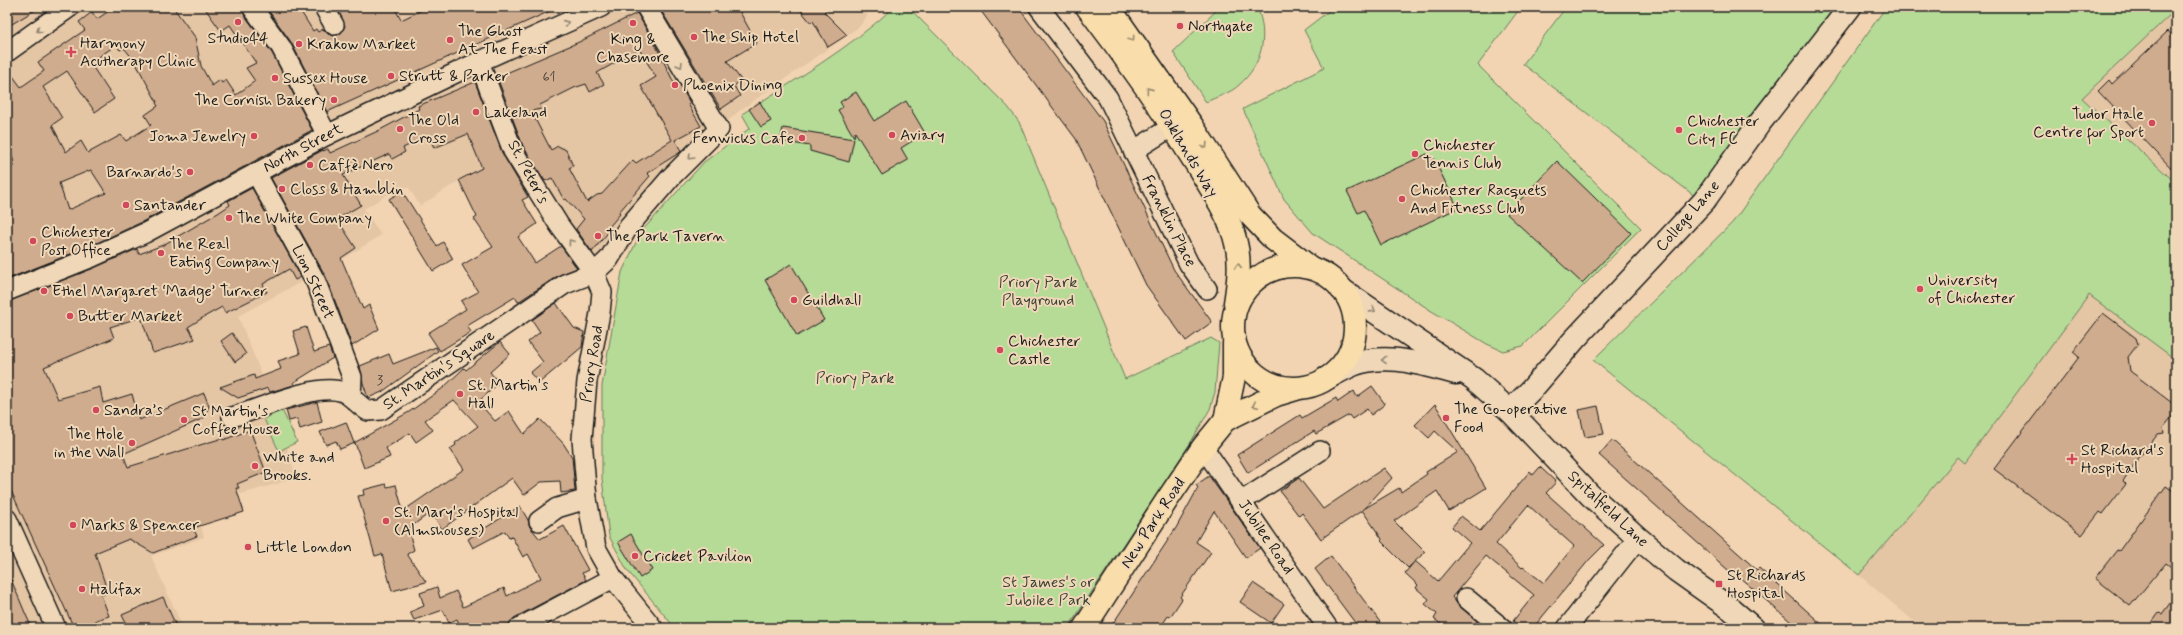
<svg xmlns="http://www.w3.org/2000/svg" width="2183" height="635" viewBox="0 0 2183 635" font-family="Mynerve,sans-serif">
<style>
.built{fill:#e4c5a4}
.green{fill:#b5db97;stroke:#687c5a}
.building{fill:#d0ac8e;stroke:#1c1c1c;fill-rule:evenodd}
.lines{fill:none;stroke-linecap:round;stroke-linejoin:round}
.street-casing{stroke:#1c1c1c;stroke-width:22}
.secondary-casing{stroke:#1c1c1c;stroke-width:25}
.primary-casing{stroke:#1c1c1c;stroke-width:25}
.street{stroke:#efd7b7;stroke-width:19}
.secondary{stroke:#efd7b7;stroke-width:22}
.primary{stroke:#f9deab;stroke-width:22}
.oneway{stroke:#908371}
.oneway2{stroke:#96876b}
.poi-dot{fill:#d1495b;stroke:#efd7b7;stroke-width:1.5}
.labels{text-anchor:middle;dominant-baseline:central;stroke-width:4;stroke-linejoin:round;paint-order:stroke}
.number-label{font-size:14px;fill:#494038}
.poi-label{font-size:16px;fill:#1c1c1c;stroke:#efd7b7;text-anchor:start}
.street-label{font-size:16px;fill:#1c1c1c;stroke:#efd7b7}
.park-label{font-size:16px;fill:#3b4235;stroke:#efd7b7}
</style>
<rect width="100%" height="100%" fill="#f2d4b2"/>
<filter id="ink" filterUnits="userSpaceOnUse"><feTurbulence type="fractalNoise" baseFrequency=".025" numOctaves="2"/><feDisplacementMap in="SourceGraphic" scale="8" xChannelSelector="R" yChannelSelector="G"/><feConvolveMatrix kernelMatrix="1 2 1 2 8 2 1 2 1" color-interpolation-filters="sRGB"/></filter>
<g filter="url(#ink)">
<g class="built">
<polygon points="7,7 244,7 274,55 312,130 230,178 87,252 7,283"/>
<polygon points="253,7 869,7 867,16 860,26 739,111 719,129 594,273 513,151 463,178 420,206 409,188 401,186 364,209 381,235 338,262 238,316 273,403 296,476 279,483 196,507 204,537 151,556 183,628 7,628 7,291 327,135"/>
<polygon points="1886,7 2176,7 2176,628 1922,628 1859,575 1669,284 1733,222"/>
</g>
<g class="green">
<path d="M894 7H908L1008 107 1019 122 1125 379 1211 338 1219 343 1215 392 1210 409 1191 442 1068 628H675L627 570 609 536 602 478V386L622 272 641 232 704 162 750 128 742 114C793 81 850 48 894 7Z"/>
<path d="M1220 7H1257C1269 36 1262 65 1239 85 1231 93 1216 97 1206 102L1173 52Z"/>
<polygon points="1334,7 1521,7 1478,65 1641,228 1523,346 1503,351 1487,344 1430,310 1313,233 1284,199 1243,109 1324,68 1304,30"/>
<polygon points="1566,7 1842,7 1696,197 1523,64"/>
<polygon points="1886,7 2172,7 2175,10 2082,98 2176,183 2176,360 2089,295 1965,463 1958,457 1859,575 1593,360 1733,222"/>
<polygon points="282,410 297,442 279,451 264,419"/>
</g>
<g class="building">
<polygon points="7,7 40,7 7,27"/>
<path d="M115 7H173L195 37 201 66 212 86 220 80 222 83 226 80 236 95 255 81 246 68 256 63 230 25 221 31 204 7H241L243 13 272 53 312 130 140 223 86 248 7 279V169L15 165 7 143V68L21 87 44 71 38 62 85 30 79 22 92 12 97 19ZM116 45 120 50 124 48 134 60 157 102 156 103 158 106 145 115 151 125 126 141 121 135 88 153 81 141 66 152 52 125 62 118 43 87 67 71 95 112 114 99 90 63ZM91 170 106 193 68 210 59 183Z"/>
<polygon points="266,7 298,7 313,31 316,29 318,32 323,29 328,34 334,36 340,34 345,26 337,7 394,7 401,20 422,10 421,7 559,7 327,112 291,42"/>
<polygon points="659,7 737,7 757,43 727,61 741,80 734,86 740,96 721,109"/>
<polygon points="798,7 830,7 824,12 847,35 828,47 813,21 811,23"/>
<polygon points="978,7 1018,7 1103,121 1174,270 1212,322 1186,341 1146,285 1076,139"/>
<path d="M637 13 656 46 674 83 678 81 690 103 688 104 701 126 675 140 681 151 679 153 647 173 650 176 619 212 620 214 609 227 611 229 592 252 576 229 584 219 566 199 564 200 552 178 545 181 523 146 497 77 579 42ZM639 49 656 77 641 86 672 140 636 163 633 160 602 194 597 195 587 202 569 168 573 166 566 150 558 146 551 150 531 111 541 109 540 105 574 88 586 84 590 92 604 84 597 73Z"/>
<polygon points="2168,31 2176,40 2176,173 2098,91 2109,80 2112,84"/>
<polygon points="475,82 503,155 528,197 522,200 537,224 518,237 535,263 561,246 577,268 559,275 518,302 515,297 467,326 471,332 440,351 428,333 466,309 461,301 478,292 462,265 493,247 474,219 477,217 459,180 482,168 468,134 434,148 429,135 403,148 405,152 392,159 389,154 343,175 361,205 337,219 356,248 341,258 363,309 369,305 379,329 352,346 326,277 271,178 323,150 323,151 328,149 330,153 378,131 419,109 418,106"/>
<polygon points="856,92 874,121 906,101 925,133 901,148 908,160 882,175 855,132 854,137 838,110 843,107 840,102"/>
<polygon points="760,102 771,121 761,127 749,109"/>
<polygon points="783,128 854,139 849,162 810,151 810,146 780,141"/>
<polygon points="1427,154 1433,157 1458,208 1381,245 1364,210 1358,213 1347,191"/>
<polygon points="1557,161 1631,233 1582,283 1507,214"/>
<polygon points="252,188 301,277 295,280 289,269 263,284 267,292 225,313 222,307 204,317 188,327 195,339 153,353 141,317 110,327 114,338 44,367 58,399 100,387 103,403 132,394 139,420 204,393 209,406 204,418 123,454 128,467 223,438 223,440 250,430 266,472 237,484 239,488 236,488 244,512 193,528 197,536 153,553 129,539 95,553 108,593 101,595 109,616 96,620 98,628 74,628 7,482 7,302 94,268 137,249 139,254 163,245 218,213 230,205 228,201"/>
<polygon points="402,191 437,246 443,242 453,259 433,271 389,199"/>
<polygon points="791,264 824,320 797,336 765,280"/>
<polygon points="556,303 574,328 584,332 582,347 539,383 530,373 543,362 528,342 540,332 532,320"/>
<polygon points="2103,313 2136,338 2138,344 2128,357 2130,371 2176,406 2176,412 2163,428 2164,433 2158,434 2138,459 2123,481 2126,484 2103,514 2100,512 2082,535 1994,469 2079,357 2073,352"/>
<polygon points="306,327 314,352 329,347 333,358 293,383 294,385 270,392 268,388 238,398 220,387 254,375 255,379 281,369 278,361 300,354 293,331"/>
<polygon points="232,333 246,354 235,362 221,341"/>
<polygon points="500,342 510,354 490,372 499,383 478,402 495,421 509,411 524,434 540,419 563,443 572,457 575,491 561,493 560,481 541,482 524,495 512,478 442,529 431,512 408,529 414,550 407,554 426,582 392,591 382,554 375,556 358,496 364,495 363,490 386,484 387,487 396,485 403,511 464,469 450,449 456,445 455,443 478,426 454,400 425,420 433,430 416,442 410,433 386,448 390,457 364,468 355,443 340,449 336,441 326,445 320,432 346,422 354,443 409,412 443,388 464,368 466,370"/>
<polygon points="436,347 438,351 382,392 368,398 363,383 360,366 389,354 393,364"/>
<polygon points="1372,386 1385,404 1371,415 1367,409 1352,419 1349,415 1316,434 1314,431 1248,473 1237,455 1300,415 1302,418 1336,398 1338,402 1354,391 1357,397"/>
<polygon points="317,402 322,422 300,429 297,419 289,421 286,410"/>
<polygon points="1435,404 1486,488 1449,511 1437,491 1394,521 1425,552 1408,568 1381,541 1382,539 1362,510 1399,488 1401,492 1427,474 1426,472 1458,452 1435,431 1429,438 1415,425"/>
<polygon points="1598,406 1604,434 1585,437 1579,410"/>
<polygon points="1612,440 1757,570 1759,568 1826,628 1798,628 1738,576 1737,578 1599,455"/>
<path d="M1540 467 1556 482 1546 493 1604 545 1589 560 1533 628H1521L1513 621 1534 595 1486 556 1452 597 1459 606 1477 621 1472 628H1446L1434 619 1437 614 1425 604 1429 599 1416 588 1418 585 1405 573 1415 561 1438 581 1470 543 1452 527 1461 516 1480 531 1530 471 1533 475ZM1528 505 1574 546 1544 583 1523 567 1522 568 1496 544Z"/>
<polygon points="1384,468 1392,478 1364,509 1321,539 1302,513 1299,516 1280,491 1299,478 1323,509"/>
<polygon points="1209,476 1260,548 1246,558 1214,511 1196,542 1211,552 1180,597 1182,599 1170,617 1168,616 1160,628 1110,628 1176,528 1198,488 1196,485"/>
<polygon points="2166,486 2176,493 2176,571 2166,563 2130,606 2095,578 2117,550 2119,551"/>
<polygon points="520,506 528,520 530,527 540,539 564,526 588,570 582,573 586,580 514,618 510,623 508,628 461,628 457,619 449,623 443,610 414,620 410,612 424,606 420,593 437,587 440,598 456,591 463,607 504,588 507,596 541,578 528,554 523,557 512,537 509,538 505,531 473,548 468,539"/>
<polygon points="631,534 652,570 640,578 618,542"/>
<polygon points="1331,556 1380,622 1372,628 1359,628 1315,569"/>
<polygon points="7,570 26,615 32,628 7,628"/>
<polygon points="1253,583 1284,604 1271,623 1240,602"/>
<polygon points="2176,595 2176,628 2148,628 2159,613 2162,614"/>
<polygon points="163,597 177,628 128,628 122,615"/>
</g>
<g class="lines">
<defs>
<g id="street">
<polyline points="252,7 281,47 327,135"/>
<polyline points="324,7 334,25"/>
<polyline points="1039,7 1108,98 1189,264 1207,289"/>
<polyline points="7,52 70,7"/>
<polyline points="479,62 513,151 559,225 594,273 602,292 600,313 587,381 582,439 587,499 596,548 613,578 653,628"/>
<polyline points="1133,151 1173,126"/>
<polyline points="256,173 316,282 352,377 351,397"/>
<polyline points="7,291 90,258 145,233 327,135 474,64 601,7"/>
<path d="M232 417C260 409 317 382 343 392 353 397 359 406 368 411L381 410 565 284 594 273 609 259 629 226 671 177 719 129 646 7"/>
<polyline points="1203,447 1328,628"/>
<polyline points="1242,501 1320,451"/>
<polyline points="7,519 56,628"/>
<polyline points="539,521 557,508 587,499"/>
<polyline points="1466,598 1502,628"/>
<polyline points="519,628 613,578"/>
<polyline points="1567,628 1638,538"/>
</g>
<g id="secondary">
<polyline points="1341,289 1474,379 1510,411 1590,495 1638,538 1676,570 1731,609 1753,628"/>
<path d="M1325 379C1335 374 1345 368 1355 364 1389 352 1423 365 1456 373"/>
<polyline points="1510,411 1532,389 1574,340 1704,201 1759,124 1850,7"/>
</g>
<g id="primary">
<path d="M1087 7C1127 59 1164 112 1198 167 1212 191 1230 216 1236 243 1241 262 1238 284 1235 303"/>
<polyline points="1109,7 1193,127 1250,215 1273,239 1311,268"/>
<circle cx="1294" cy="327" r="61"/>
<polyline points="1225,420 1234,377 1234,344"/>
<polyline points="1084,628 1167,500 1203,447 1225,420 1276,395 1296,389"/>
</g>
</defs>
<use href="#street" class="street-casing"/>
<use href="#secondary" class="secondary-casing"/>
<use href="#primary" class="primary-casing"/>
<use href="#street" class="street"/>
<use href="#secondary" class="secondary"/>
<use href="#primary" class="primary"/>
</g>
<defs><path id="oneway-chevron" d="M-2-3.5L2.5 0L-2 3.5" fill="none" stroke-width="1.6" stroke-linecap="round" stroke-linejoin="round"/></defs>
<g class="oneway">
<use href="#oneway-chevron" transform="translate(566 23) rotate(-24)"/>
<use href="#oneway-chevron" transform="translate(39 30) rotate(146)"/>
<use href="#oneway-chevron" transform="translate(680 65) rotate(59)"/>
<use href="#oneway-chevron" transform="translate(691 157) rotate(135)"/>
<use href="#oneway-chevron" transform="translate(571 242) rotate(-126)"/>
<use href="#oneway-chevron" transform="translate(1373 310) rotate(32)"/>
<use href="#oneway-chevron" transform="translate(1384 360) rotate(179)"/>
</g>
<g class="oneway2">
<use href="#oneway-chevron" transform="translate(1132 39) rotate(55)"/>
<use href="#oneway-chevron" transform="translate(1149 90) rotate(-125)"/>
<use href="#oneway-chevron" transform="translate(1205 146) rotate(57)"/>
<use href="#oneway-chevron" transform="translate(1238 266) rotate(-92)"/>
<use href="#oneway-chevron" transform="translate(1255 405) rotate(154)"/>
</g>
</g>
<g class="poi-dot">
<circle cx="238" cy="22" r="4"/>
<circle cx="633" cy="23" r="4"/>
<circle cx="1180" cy="26" r="4"/>
<circle cx="694" cy="37" r="4"/>
<circle cx="450" cy="40" r="4"/>
<circle cx="299" cy="44" r="4"/>
<path d="M69 46h4v4h4v4h-4v4h-4v-4h-4v-4h4z"/>
<circle cx="391" cy="76" r="4"/>
<circle cx="275" cy="78" r="4"/>
<circle cx="675" cy="85" r="4"/>
<circle cx="334" cy="100" r="4"/>
<circle cx="476" cy="112" r="4"/>
<circle cx="2152" cy="123" r="4"/>
<circle cx="400" cy="129" r="4"/>
<circle cx="1679" cy="130" r="4"/>
<circle cx="892" cy="135" r="4"/>
<circle cx="254" cy="136" r="4"/>
<circle cx="802" cy="138" r="4"/>
<circle cx="1415" cy="154" r="4"/>
<circle cx="310" cy="165" r="4"/>
<circle cx="190" cy="172" r="4"/>
<circle cx="282" cy="189" r="4"/>
<circle cx="1402" cy="199" r="4"/>
<circle cx="126" cy="205" r="4"/>
<circle cx="229" cy="218" r="4"/>
<circle cx="598" cy="236" r="4"/>
<circle cx="33" cy="241" r="4"/>
<circle cx="161" cy="253" r="4"/>
<circle cx="1920" cy="289" r="4"/>
<circle cx="44" cy="291" r="4"/>
<circle cx="794" cy="300" r="4"/>
<circle cx="70" cy="316" r="4"/>
<circle cx="1000" cy="350" r="4"/>
<circle cx="460" cy="394" r="4"/>
<circle cx="96" cy="410" r="4"/>
<circle cx="1446" cy="418" r="4"/>
<circle cx="184" cy="420" r="4"/>
<circle cx="132" cy="443" r="4"/>
<path d="M2070 453h4v4h4v4h-4v4h-4v-4h-4v-4h4z"/>
<circle cx="255" cy="466" r="4"/>
<circle cx="386" cy="521" r="4"/>
<circle cx="73" cy="525" r="4"/>
<circle cx="248" cy="547" r="4"/>
<circle cx="635" cy="556" r="4"/>
<rect x="1715" y="580" width="8" height="8" rx="2"/>
<circle cx="82" cy="589" r="4"/>
</g>
<g class="labels">
<g class="number-label">
<text x="549" y="77">61</text>
<text x="380" y="380">3</text>
</g>
<g class="poi-label">
<text x="1188" y="26">Northgate</text>
<text x="458" y="31">The Ghost<tspan x="458" dy="18">At The Feast</tspan></text>
<text x="702" y="37">The Ship Hotel</text>
<text x="238" y="38" text-anchor="middle">Studio44</text>
<text x="633" y="39" text-anchor="middle">King &amp;<tspan x="633" dy="18">Chasemore</tspan></text>
<text x="80" y="43">Harmony<tspan x="80" dy="18">Acutherapy Clinic</tspan></text>
<text x="307" y="44">Krakow Market</text>
<text x="399" y="76">Strutt &amp; Parker</text>
<text x="283" y="78">Sussex House</text>
<text x="683" y="85">Phoenix Dining</text>
<text x="326" y="100" text-anchor="end">The Cornish Bakery</text>
<text x="484" y="112">Lakeland</text>
<text x="2144" y="114" text-anchor="end">Tudor Hale<tspan x="2144" dy="18">Centre for Sport</tspan></text>
<text x="408" y="120">The Old<tspan x="408" dy="18">Cross</tspan></text>
<text x="1687" y="121">Chichester<tspan x="1687" dy="18">City FC</tspan></text>
<text x="900" y="135">Aviary</text>
<text x="246" y="136" text-anchor="end">Joma Jewelry</text>
<text x="794" y="138" text-anchor="end">Fenwicks Cafe</text>
<text x="1423" y="145">Chichester<tspan x="1423" dy="18">Tennis Club</tspan></text>
<text x="318" y="165">Caffè Nero</text>
<text x="182" y="172" text-anchor="end">Barnardo's</text>
<text x="290" y="189">Closs &amp; Hamblin</text>
<text x="1410" y="190">Chichester Racquets<tspan x="1410" dy="18">And Fitness Club</tspan></text>
<text x="134" y="205">Santander</text>
<text x="237" y="218">The White Company</text>
<text x="41" y="232">Chichester<tspan x="41" dy="18">Post Office</tspan></text>
<text x="606" y="236">The Park Tavern</text>
<text x="169" y="244">The Real<tspan x="169" dy="18">Eating Company</tspan></text>
<text x="1928" y="280">University<tspan x="1928" dy="18">of Chichester</tspan></text>
<text x="52" y="291">Ethel Margaret ‘Madge’ Turner</text>
<text x="802" y="300">Guildhall</text>
<text x="78" y="316">Butter Market</text>
<text x="1008" y="341">Chichester<tspan x="1008" dy="18">Castle</tspan></text>
<text x="468" y="385">St. Martin's<tspan x="468" dy="18">Hall</tspan></text>
<text x="1454" y="409">The Co-operative<tspan x="1454" dy="18">Food</tspan></text>
<text x="104" y="410">Sandra’s</text>
<text x="192" y="411">St Martin's<tspan x="192" dy="18">Coffee House</tspan></text>
<text x="124" y="434" text-anchor="end">The Hole<tspan x="124" dy="18">in the Wall</tspan></text>
<text x="2081" y="450">St Richard's<tspan x="2081" dy="18">Hospital</tspan></text>
<text x="263" y="457">White and<tspan x="263" dy="18">Brooks.</tspan></text>
<text x="394" y="512">St. Mary's Hospital<tspan x="394" dy="18">(Almshouses)</tspan></text>
<text x="81" y="525">Marks &amp; Spencer</text>
<text x="256" y="547">Little London</text>
<text x="643" y="556">Cricket Pavilion</text>
<text x="1727" y="575">St Richards<tspan x="1727" dy="18">Hospital</tspan></text>
<text x="90" y="589">Halifax</text>
</g>
<g class="street-label">
<text transform="translate(303 148) rotate(-28)">North Street</text>
<text transform="translate(1188 153) rotate(59)">Oaklands Way</text>
<text transform="translate(528 172) rotate(62)">St. Peter's</text>
<text transform="translate(1688 216) rotate(-49)">College Lane</text>
<text transform="translate(1169 221) rotate(63)">Franklin Place</text>
<text transform="translate(313 282) rotate(65)">Lion Street</text>
<text transform="translate(592 364) rotate(-81)">Priory Road</text>
<text transform="translate(439 370) rotate(-34)">St. Martin's Square</text>
<text transform="translate(1608 509) rotate(43)">Spitalfield Lane</text>
<text transform="translate(1153 523) rotate(-57)">New Park Road</text>
<text transform="translate(1266 537) rotate(56)">Jubilee Road</text>
</g>
<g class="park-label">
<text x="1038" y="282">Priory Park<tspan x="1038" dy="18">Playground</tspan></text>
<text x="855" y="378">Priory Park</text>
<text x="1048" y="582">St James's or<tspan x="1048" dy="18">Jubilee Park</tspan></text>
</g>
</g>
<rect width="2183" height="635" fill="none" stroke="#efd7b7" stroke-width="24"/>
<rect x="12" y="12" width="2159" height="611" fill="none" stroke="#1c1c1c" stroke-width="1.5" filter="url(#ink)"/>
</svg>
